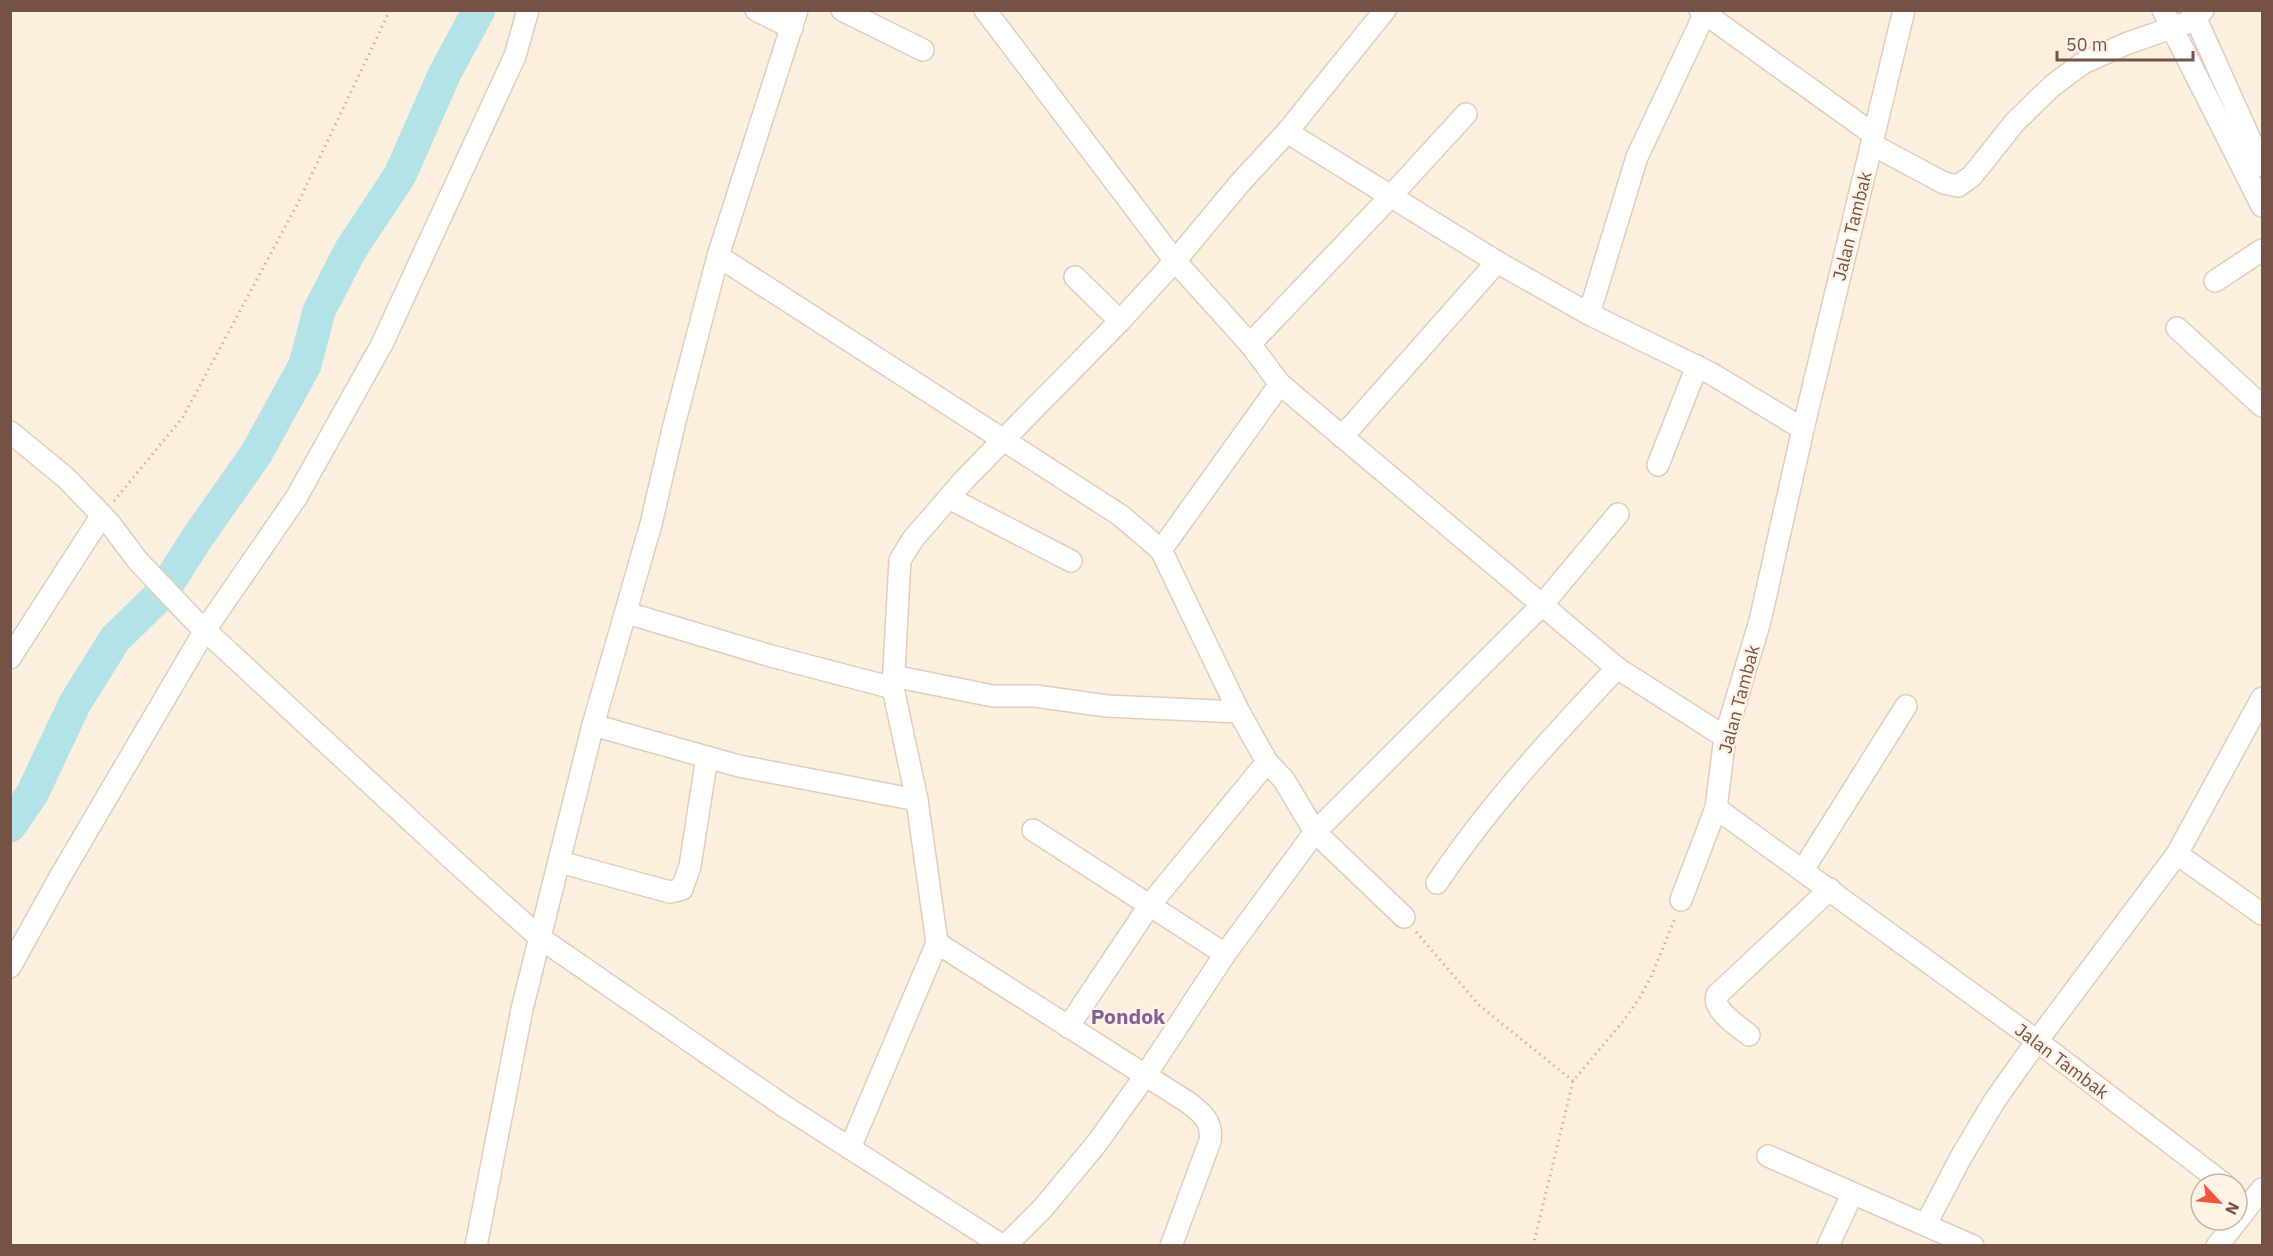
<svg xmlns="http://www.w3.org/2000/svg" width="2273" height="1256" viewBox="0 0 2273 1256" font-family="'IBM Plex Sans',sans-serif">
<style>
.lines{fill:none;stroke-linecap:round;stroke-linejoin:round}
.river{stroke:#b3e3e7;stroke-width:33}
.minor-casing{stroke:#e3ccbd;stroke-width:24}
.path{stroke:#d8ad99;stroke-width:3;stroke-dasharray:1.5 4.5;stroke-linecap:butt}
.minor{stroke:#fff;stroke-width:21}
.labels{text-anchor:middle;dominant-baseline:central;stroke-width:5;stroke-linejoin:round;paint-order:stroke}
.street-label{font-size:18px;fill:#745346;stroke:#fff3e6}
.quarter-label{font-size:21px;font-weight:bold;fill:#816198;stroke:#fff3e6}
</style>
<rect width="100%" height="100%" fill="#fdefde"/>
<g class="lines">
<polyline class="river" points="10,826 32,794 75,703 115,639 162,593 197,538 256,454 305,365 319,311 351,249 400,175 445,73 479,10"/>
<defs>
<g id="minor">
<polyline points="756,10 792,28"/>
<polyline points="842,10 923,50"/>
<polyline points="985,10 1175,261 1250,344 1280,384 1617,668 1725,737"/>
<polyline points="1700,10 1873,134"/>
<polyline points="1904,10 1803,429 1760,621 1725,737 1716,808 2037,1041 2224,1184"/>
<polyline points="2163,10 2262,206"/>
<polyline points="2192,10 2262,166"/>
<polyline points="1287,132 1497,262 1589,314 1712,374 1803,429"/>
<polyline points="1873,145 1944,183 1958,186 1972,176 2015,122 2052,86 2083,63 2128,43 2192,21 2203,10"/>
<polyline points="718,256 1120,515 1161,550 1239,712 1267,762 1284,780 1315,832 1404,917"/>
<polyline points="1075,277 1120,321"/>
<polyline points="2215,281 2262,250"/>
<polyline points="1589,314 1637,157 1704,15"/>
<polyline points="2177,328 2262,406"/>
<polyline points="1250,344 1390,197 1466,114"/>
<polyline points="10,432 65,477 98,511 111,525 138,561 193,619 451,858 540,938 784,1106 1003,1246"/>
<polyline points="1342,437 1497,262"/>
<polyline points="1658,465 1697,366"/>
<polyline points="949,498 1071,561"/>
<polyline points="1161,550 1280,384"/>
<polyline points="627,613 771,656 893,688"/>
<polyline points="10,658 102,515"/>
<polyline points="893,676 993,696 1035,696 1107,706 1239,712"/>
<polyline points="593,725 739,766 917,800"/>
<polyline points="1033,830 1225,954"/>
<polyline points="2177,854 2262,914"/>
<polyline points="560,862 670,892 682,889 690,866 707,757"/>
<polyline points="1803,870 1906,706"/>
<path d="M1437 883C1489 805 1553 736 1617 668"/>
<polyline points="1681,900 1716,808"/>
<path d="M937 943 1189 1103C1203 1114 1213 1122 1210 1141L1171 1246"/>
<polyline points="10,967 60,877 205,630 296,498 382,344 515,56 528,10"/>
<polyline points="1068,1027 1149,906 1267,762"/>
<path d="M1749 1035C1738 1026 1712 1010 1717 995L1830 889"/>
<polyline points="850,1148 937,943 917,800 893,688 900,560 913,539 965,479 1120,321 1175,261 1240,183 1287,132 1385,10"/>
<polyline points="1768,1156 1973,1246"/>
<polyline points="1926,1224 1961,1157 1995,1100 2037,1041 2177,854 2262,698"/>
<polyline points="476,1246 522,1009 593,725 651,524 674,425 718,256 797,10"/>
<polyline points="1005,1246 1043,1208 1097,1143 1145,1076 1225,954 1315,832 1543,604 1618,514"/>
<polyline points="1828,1246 1852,1194"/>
<polyline points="2217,1246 2262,1189"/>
</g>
</defs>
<use href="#minor" class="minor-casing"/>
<g class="path">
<polyline points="114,501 183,417 299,201 390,10"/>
<polyline points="1416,932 1479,1005 1573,1081"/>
<polyline points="1533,1246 1573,1081 1625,1019 1640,997 1651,977 1676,916"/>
</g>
<use href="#minor" class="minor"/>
</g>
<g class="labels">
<g class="street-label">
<text transform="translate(1852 226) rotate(-76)">Jalan Tambak</text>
<text transform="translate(1739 699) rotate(-75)">Jalan Tambak</text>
<text transform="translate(2062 1061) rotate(37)">Jalan Tambak</text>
</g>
<g class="quarter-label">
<text x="1128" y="1016">Pondok</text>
</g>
</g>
<rect width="2273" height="1256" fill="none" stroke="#745346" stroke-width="24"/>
<g transform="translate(2219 1202) rotate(116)"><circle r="28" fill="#fff3e6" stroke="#c7b3a6" stroke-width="1.5"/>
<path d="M0-4.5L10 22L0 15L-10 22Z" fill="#ee583d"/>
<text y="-9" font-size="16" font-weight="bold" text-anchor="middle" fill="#745346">N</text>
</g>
<path d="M2057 51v9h136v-9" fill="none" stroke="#745346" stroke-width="3"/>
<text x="2066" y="51" font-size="18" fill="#745346" stroke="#fff3e6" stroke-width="4.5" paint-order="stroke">50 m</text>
</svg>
